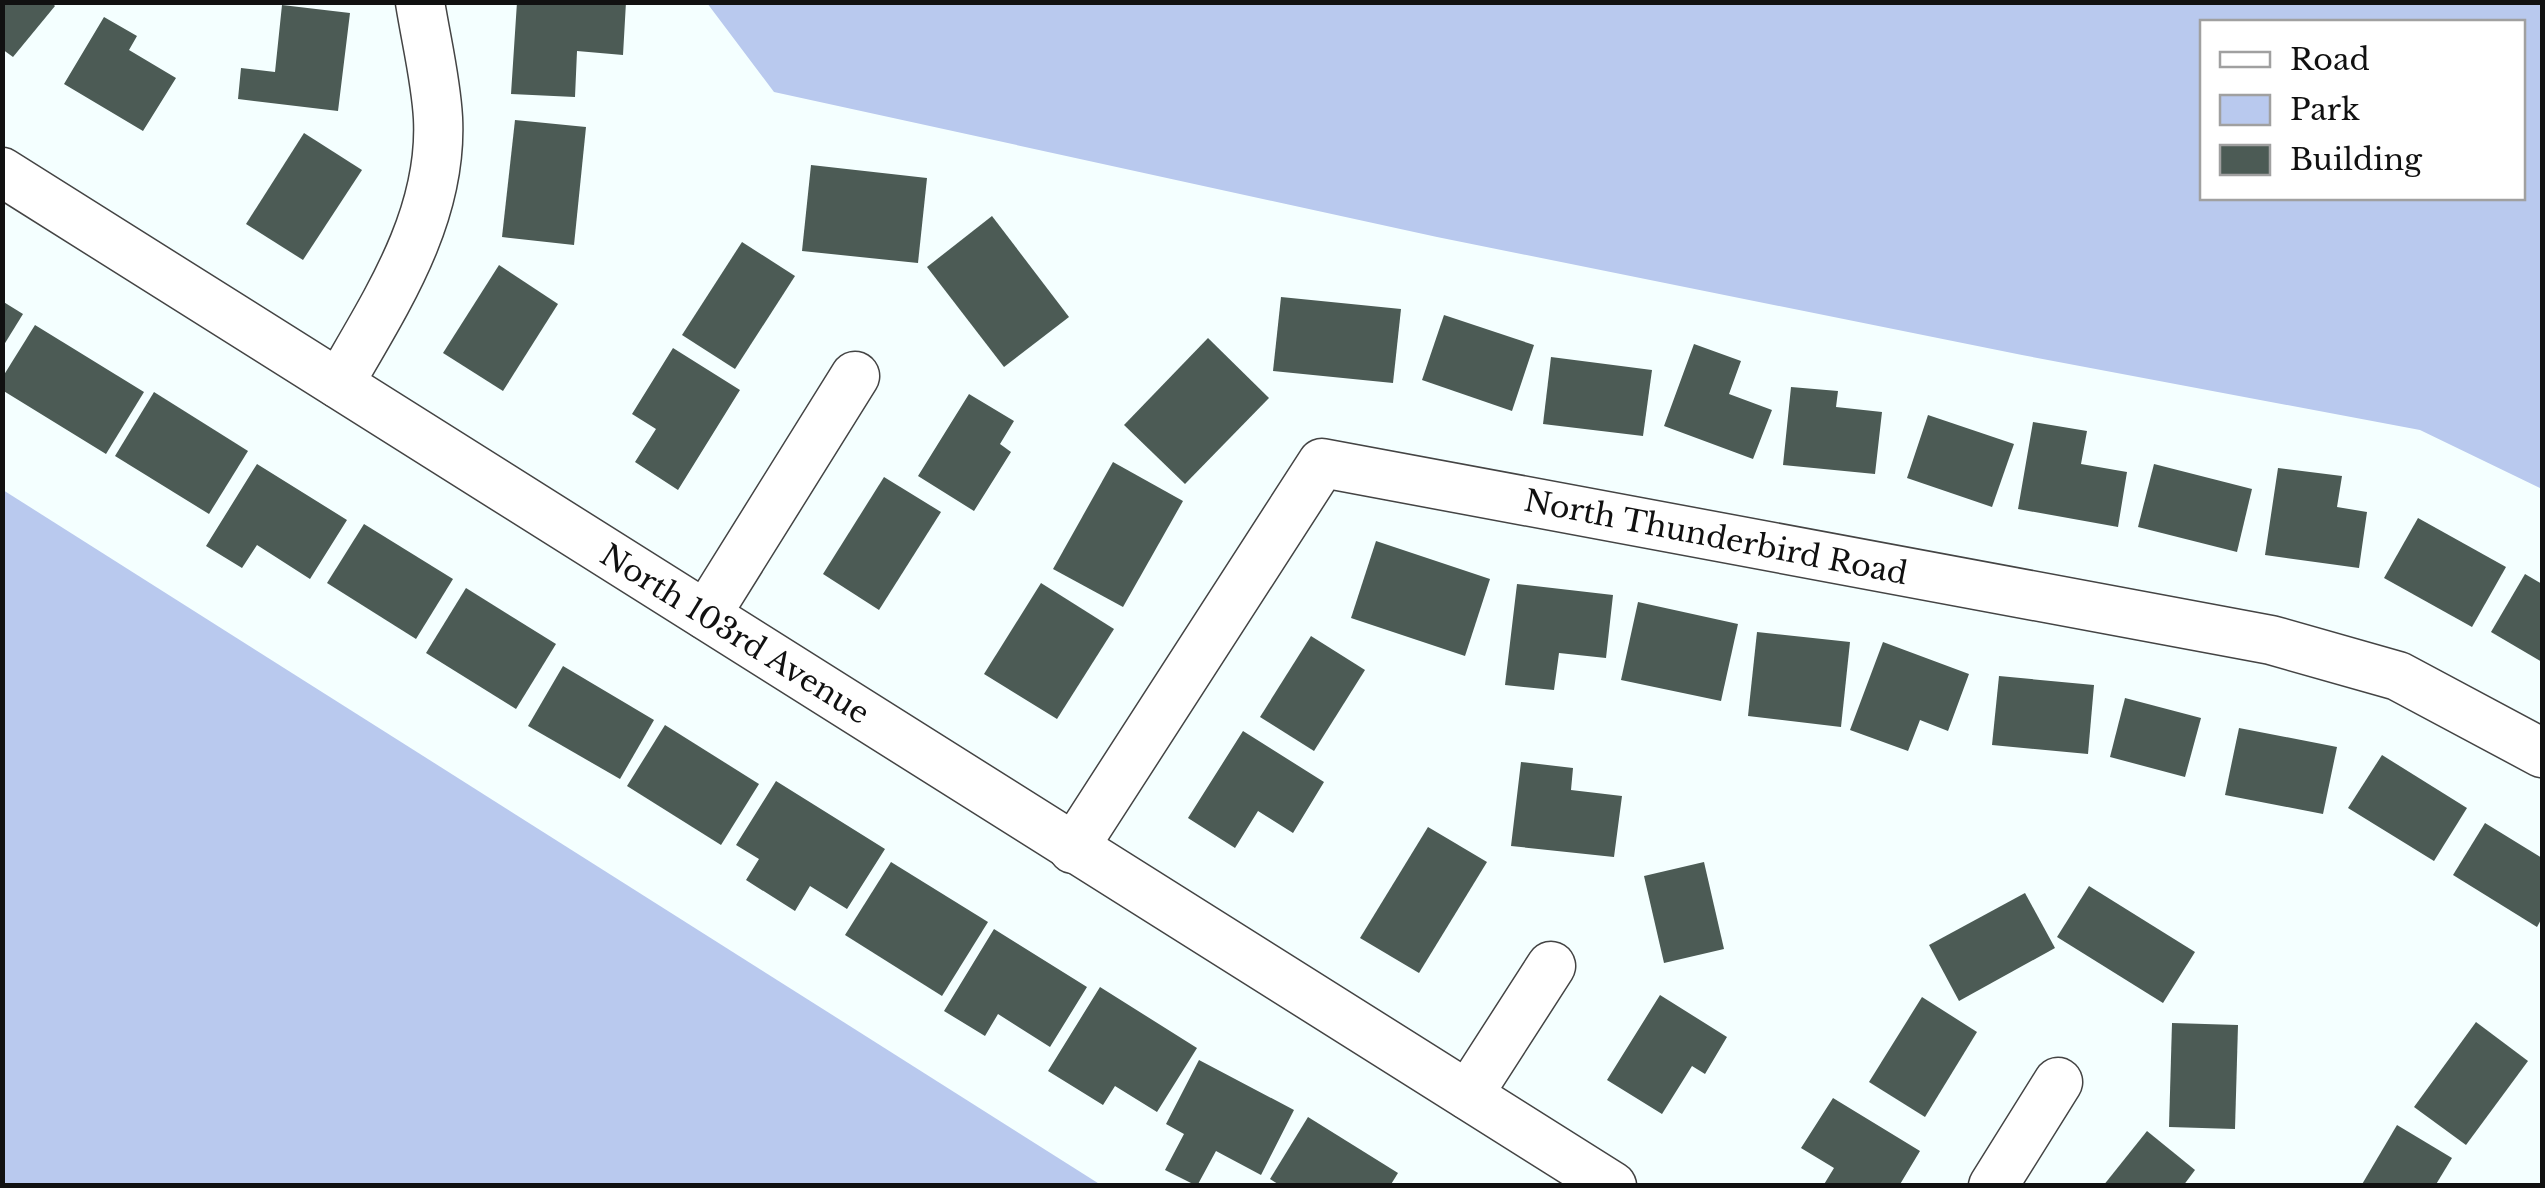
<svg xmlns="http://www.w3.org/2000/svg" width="2545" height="1188" viewBox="0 0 2545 1188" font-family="'Libre Baskerville',serif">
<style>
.green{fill:#b9c9ee;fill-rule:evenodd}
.building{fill:#4c5b55}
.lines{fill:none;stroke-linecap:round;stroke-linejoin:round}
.minor-casing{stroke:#444;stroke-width:51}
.minor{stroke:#fff;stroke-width:48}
.labels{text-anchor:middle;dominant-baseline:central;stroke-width:10;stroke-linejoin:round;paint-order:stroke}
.street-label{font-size:30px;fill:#111;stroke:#fff}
</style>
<rect width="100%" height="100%" fill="#f4ffff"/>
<g class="green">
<path d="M707 3H2542V489L2420 430 2022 355 1437 237 774 92ZM2202 22H2522V198H2202Z"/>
<polygon points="2,490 3,490 1101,1185 3,1185"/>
</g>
<g class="building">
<polygon points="2,2 51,2 55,6 13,57 2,49"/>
<polygon points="517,2 626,2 623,55 577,51 575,97 511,94"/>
<polygon points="282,5 350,13 338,111 238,99 241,68 275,72"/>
<polygon points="104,17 137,36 129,50 176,78 143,131 64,84"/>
<polygon points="515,120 586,127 574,245 502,237"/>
<polygon points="304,133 362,170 303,260 246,224"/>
<polygon points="811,165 927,178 918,263 802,251"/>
<polygon points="992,216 1069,317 1004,367 927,267"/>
<polygon points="742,242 795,276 735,369 682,335"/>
<polygon points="499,265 558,304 503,391 443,353"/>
<polygon points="1281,297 1401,309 1393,383 1273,371"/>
<polygon points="2,301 23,314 2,348"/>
<polygon points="1444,315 1534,345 1512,411 1422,380"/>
<polygon points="35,325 144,392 106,454 2,390 2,378"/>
<polygon points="1208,338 1269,398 1185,484 1124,425"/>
<polygon points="1694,344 1741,361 1729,394 1772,410 1753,459 1664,426"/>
<polygon points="673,348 740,390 678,490 635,462 656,429 632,414"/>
<polygon points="1551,357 1652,370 1643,436 1543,424"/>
<polygon points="1791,387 1838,391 1836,407 1882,412 1875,474 1783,465"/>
<polygon points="154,392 248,451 209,514 115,456"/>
<polygon points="969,394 1014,421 1000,444 1011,452 974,511 918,476"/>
<polygon points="1928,415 2014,444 1992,507 1907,478"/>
<polygon points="2033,422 2087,431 2081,464 2127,472 2118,527 2018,509"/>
<polygon points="1113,462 1183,501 1123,607 1053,569"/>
<polygon points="257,464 347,520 310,579 257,545 242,568 206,546"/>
<polygon points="2154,464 2252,489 2237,552 2138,527"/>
<polygon points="2278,468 2342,476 2337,507 2367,512 2359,568 2265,555"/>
<polygon points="884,477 941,512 879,610 823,574"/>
<polygon points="2418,518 2506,567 2472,627 2384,578"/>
<polygon points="364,524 453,579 416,639 327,583"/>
<polygon points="1376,541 1490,579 1465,656 1351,618"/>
<polygon points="2525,574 2542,584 2542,662 2491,632"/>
<polygon points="1041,583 1114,629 1057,719 984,674"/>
<polygon points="1517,584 1613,595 1606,658 1559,653 1554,690 1505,685"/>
<polygon points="466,588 556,644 516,709 426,653"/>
<polygon points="1638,602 1738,624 1721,701 1621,680"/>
<polygon points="1757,632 1850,642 1841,727 1748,716"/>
<polygon points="1311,636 1365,670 1314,751 1260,717"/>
<polygon points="1883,642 1969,674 1948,731 1920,720 1908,751 1850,730"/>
<polygon points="563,666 654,720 620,779 528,726"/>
<polygon points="1999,676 2094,685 2088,754 1992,745"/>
<polygon points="2125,698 2201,718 2185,777 2110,757"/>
<polygon points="665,725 759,784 721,845 627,786"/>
<polygon points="2239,728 2337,747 2323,814 2225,795"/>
<polygon points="1243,731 1324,782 1293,833 1258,811 1235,848 1188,818"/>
<polygon points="2382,755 2467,808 2434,861 2348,808"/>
<polygon points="1521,762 1573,768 1571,790 1622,796 1614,857 1511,846"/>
<polygon points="776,781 885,849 847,909 810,886 795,911 746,880 759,859 736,845"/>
<polygon points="2485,823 2542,858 2542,918 2537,927 2453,875"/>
<polygon points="1428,827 1487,862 1419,973 1360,938"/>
<polygon points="891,862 988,922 942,996 845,935"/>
<polygon points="1704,862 1724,949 1664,963 1644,876"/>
<polygon points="2089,886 2195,952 2163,1003 2057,937"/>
<polygon points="2025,893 2055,948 1959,1001 1929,945"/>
<polygon points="994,929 1087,987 1050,1047 998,1014 985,1036 944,1011"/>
<polygon points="1100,987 1197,1048 1157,1112 1115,1086 1103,1105 1048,1071"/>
<polygon points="1660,995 1727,1037 1705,1074 1692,1066 1662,1114 1607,1080"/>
<polygon points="1922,997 1977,1032 1925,1117 1869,1082"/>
<polygon points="2476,1022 2528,1061 2466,1145 2414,1107"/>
<polygon points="2172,1023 2238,1025 2235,1129 2169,1127"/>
<polygon points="1199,1060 1294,1110 1261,1175 1216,1151 1197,1186 1165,1170 1184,1134 1166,1124"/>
<polygon points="1833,1098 1920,1151 1899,1186 1823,1186 1834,1168 1801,1148"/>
<polygon points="1308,1117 1398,1173 1390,1186 1281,1186 1270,1179"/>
<polygon points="2397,1125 2452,1158 2435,1186 2361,1186"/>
<polygon points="2147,1131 2195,1170 2183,1186 2103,1186"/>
</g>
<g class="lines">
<defs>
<g id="minor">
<polyline points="2,172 1612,1186"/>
<path d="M339 384C386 302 443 217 438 118 436 80 426 40 420 2"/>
<polyline points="706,615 855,376"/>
<polyline points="1073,849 1322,463 2271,640 2398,676 2542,753"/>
<polyline points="1468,1095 1551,966"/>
<polyline points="1993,1186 2058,1082"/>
</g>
</defs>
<use href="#minor" class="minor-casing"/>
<use href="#minor" class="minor"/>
</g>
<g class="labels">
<g class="street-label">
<text transform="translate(1716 537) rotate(11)">North Thunderbird Road</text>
<text transform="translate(735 634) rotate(32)">North 103rd Avenue</text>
</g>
</g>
<rect width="2545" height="1188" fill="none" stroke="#111111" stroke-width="10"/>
<rect x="2200" y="20" width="325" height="180" fill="#ffffff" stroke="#a0a0a0" stroke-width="2.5"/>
<rect x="2220" y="52" width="50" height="15" fill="#ffffff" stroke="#a0a0a0" stroke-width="2.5"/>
<text x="2290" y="70" font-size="30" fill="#111111">Road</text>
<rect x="2220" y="95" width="50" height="30" fill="#b9c9ee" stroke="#a0a0a0" stroke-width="2.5"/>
<text x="2290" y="120" font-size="30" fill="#111111">Park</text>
<rect x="2220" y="145" width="50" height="30" fill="#4c5b55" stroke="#a0a0a0" stroke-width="2.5"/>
<text x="2290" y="170" font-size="30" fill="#111111">Building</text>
</svg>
